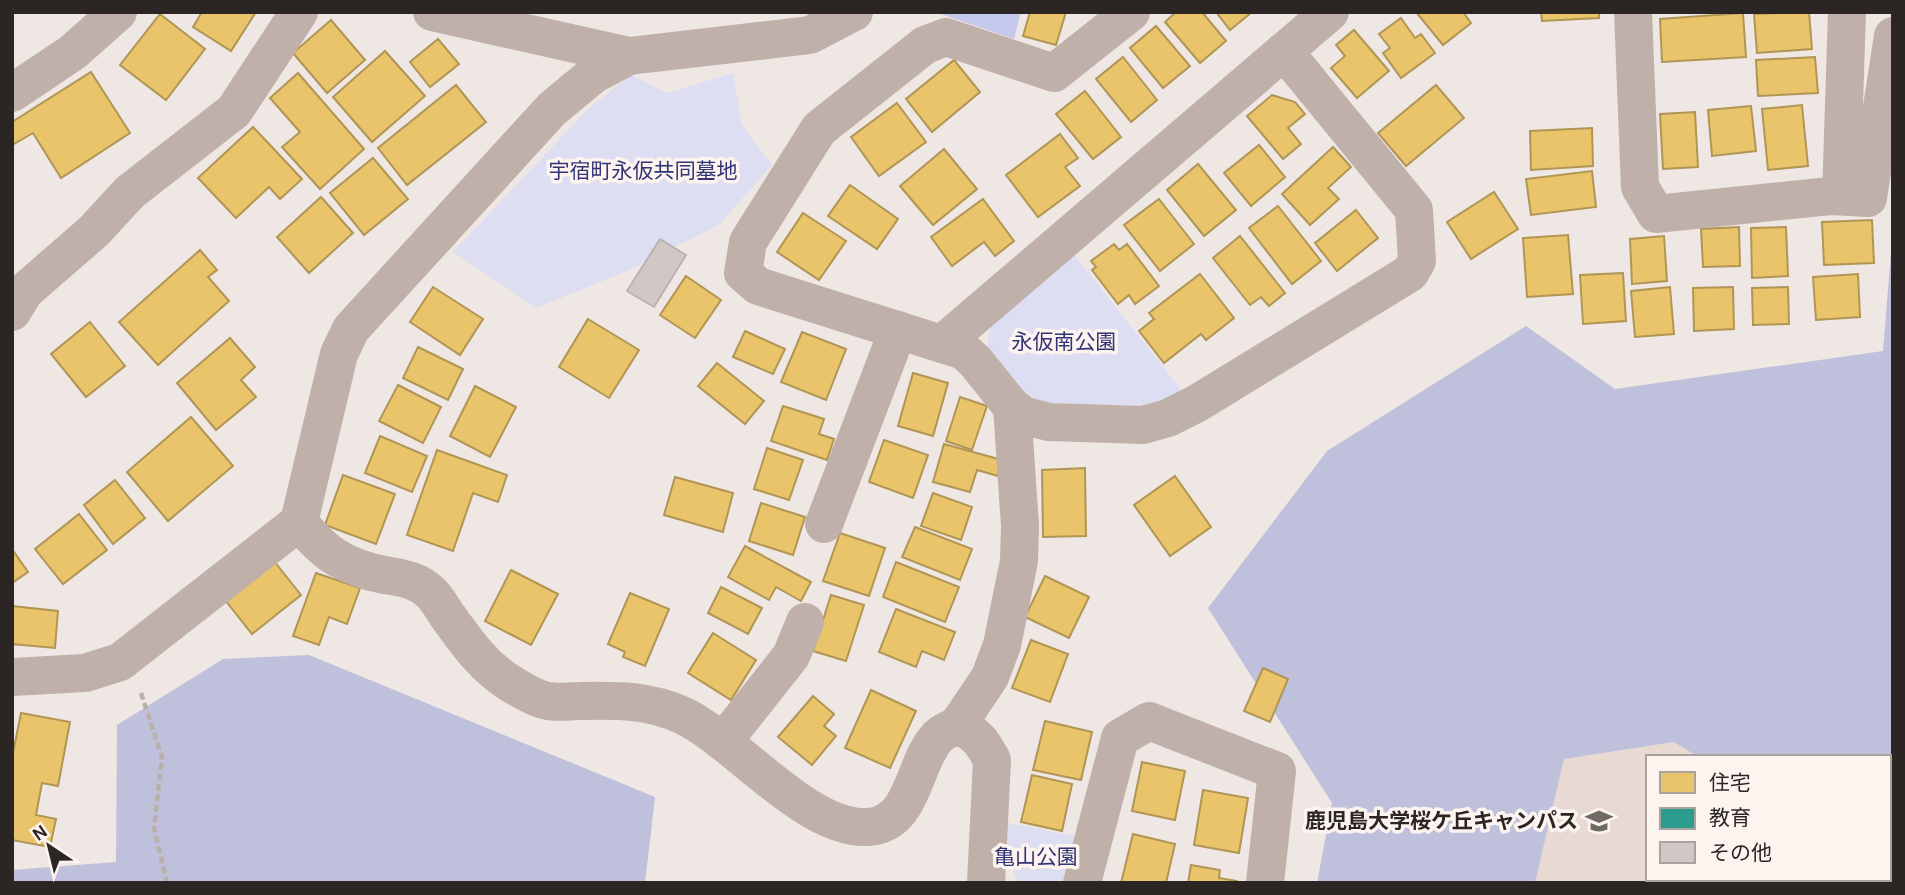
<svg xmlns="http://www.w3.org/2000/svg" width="1905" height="895" viewBox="0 0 1905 895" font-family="Karla,'Noto Sans JP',sans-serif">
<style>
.built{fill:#e8d9d2}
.green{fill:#dddef2}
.forest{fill:#bfc0db}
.water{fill:#c5c8ed}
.homes{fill:#e9c46a;stroke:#b09555;stroke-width:2}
.schools{fill:#2a9d8f;stroke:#2a796f;stroke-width:2}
.building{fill:#cfc8c5;stroke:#b9b3af;stroke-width:2}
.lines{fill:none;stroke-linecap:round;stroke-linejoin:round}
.path{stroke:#bab0ab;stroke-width:4.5;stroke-dasharray:7 3.5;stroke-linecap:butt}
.minor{stroke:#bfb1a9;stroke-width:38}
.labels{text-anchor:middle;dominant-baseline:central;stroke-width:7;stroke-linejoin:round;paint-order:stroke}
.park-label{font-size:21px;fill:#323575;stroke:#fdf4f0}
.poi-label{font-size:21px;font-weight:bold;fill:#2b2623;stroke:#fdf4f0;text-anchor:end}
</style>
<rect width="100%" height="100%" fill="#efe7e3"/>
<polygon class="built" points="1674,742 1698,757 1648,757 1648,879 1889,879 1889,763 1893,762 1893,883 1535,883 1564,759"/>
<g class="green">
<polygon points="733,73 742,125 772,165 720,224 627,271 536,308 453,252 590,107 631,75 667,93"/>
<polygon points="1072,252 1183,392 1152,406 1040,403 1021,395 987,354 990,324"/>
<polygon points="1006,823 1081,837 1071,883 1018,883 1003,845"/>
</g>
<g class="forest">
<polygon points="1893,228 1893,762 1889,763 1889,757 1698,757 1674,742 1564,759 1535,883 1317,883 1332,803 1208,608 1327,451 1526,326 1615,389 1883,351"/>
<polygon points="309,655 655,797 645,883 12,883 12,870 116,862 117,725 223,659"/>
</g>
<polygon class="water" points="935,12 1021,12 1014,39"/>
<g class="homes">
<polygon points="202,12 256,12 231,51 193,27"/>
<polygon points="1030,12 1066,12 1056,45 1023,36"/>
<polygon points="1176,12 1202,12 1226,41 1200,63 1165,22"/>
<polygon points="1216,12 1252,12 1230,30"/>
<polygon points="1416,12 1463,12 1471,23 1443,45"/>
<polygon points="1541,12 1599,12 1599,18 1542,21"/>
<polygon points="1809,12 1812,49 1757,53 1754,14"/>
<polygon points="1743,13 1746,57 1662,62 1660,19"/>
<polygon points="160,14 205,49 166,100 120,65"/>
<polygon points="1401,18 1415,38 1421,34 1435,53 1401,78 1383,53 1390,48 1379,34"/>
<polygon points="331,20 365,60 327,93 293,53"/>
<polygon points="1156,26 1190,66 1163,88 1130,48"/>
<polygon points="1354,30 1389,71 1357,98 1331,68 1345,56 1336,45"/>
<polygon points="438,39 459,64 430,87 410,62"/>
<polygon points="385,51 425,96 372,142 333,97"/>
<polygon points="1123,57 1157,100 1131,122 1096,79"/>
<polygon points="1815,57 1818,93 1758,96 1756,60"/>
<polygon points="954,60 980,92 932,132 906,99"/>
<polygon points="91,72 130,133 61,178 33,133 12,145 12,122"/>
<polygon points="298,73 364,149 320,189 282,147 300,132 270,98"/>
<polygon points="456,85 486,122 407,185 378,148"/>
<polygon points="1436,85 1464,118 1406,166 1378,133"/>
<polygon points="1085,91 1121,137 1093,159 1056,114"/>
<polygon points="1272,95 1295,102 1305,114 1288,128 1301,144 1283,159 1247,116"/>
<polygon points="897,103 926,142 879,176 851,137"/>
<polygon points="1802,105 1808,166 1768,170 1762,109"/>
<polygon points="1751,106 1756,151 1712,156 1708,110"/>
<polygon points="1695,112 1698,167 1663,169 1660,114"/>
<polygon points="253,127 302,179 280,199 269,187 236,218 198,178"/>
<polygon points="1592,128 1593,166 1531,170 1530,131"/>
<polygon points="1060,134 1078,158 1065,167 1080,186 1038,217 1006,175"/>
<polygon points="1259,145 1285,177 1251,206 1224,173"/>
<polygon points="1333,147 1351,167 1328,188 1339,199 1310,225 1282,194"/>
<polygon points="944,149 977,189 933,225 900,186"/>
<polygon points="373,158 408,199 364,235 330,193"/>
<polygon points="1198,164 1236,210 1204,236 1167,190"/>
<polygon points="1592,171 1596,207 1531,215 1526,179"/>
<polygon points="850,185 898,219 877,249 828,216"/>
<polygon points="1494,192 1518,229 1471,259 1447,222"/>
<polygon points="321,197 353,233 309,273 277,237"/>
<polygon points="983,199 1014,241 995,256 984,242 952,266 931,237"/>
<polygon points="1159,199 1194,244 1160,271 1124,225"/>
<polygon points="1278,206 1321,261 1292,284 1249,228"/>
<polygon points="1356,210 1378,238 1337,271 1315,243"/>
<polygon points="803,213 846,241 819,280 777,252"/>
<polygon points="1872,220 1874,263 1824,265 1822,222"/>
<polygon points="1739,227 1740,266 1703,267 1701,229"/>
<polygon points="1786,227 1788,276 1752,278 1751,228"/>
<polygon points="1568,235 1573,294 1527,297 1523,238"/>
<polygon points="1240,236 1285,293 1269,306 1261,297 1250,305 1213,258"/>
<polygon points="1664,236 1667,281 1632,284 1630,239"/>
<polygon points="1114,244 1119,250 1127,244 1159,286 1135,304 1129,295 1118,304 1092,270 1096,267 1091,261"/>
<polygon points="200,250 217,270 208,277 229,301 158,365 119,322"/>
<polygon points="1623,273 1626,321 1583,324 1580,275"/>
<polygon points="1200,274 1234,318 1206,340 1201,334 1164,363 1139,331 1154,319 1149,313"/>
<polygon points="1858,274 1860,317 1816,320 1813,277"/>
<polygon points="686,276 721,300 695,338 660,315"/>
<polygon points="433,287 483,319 460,355 410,322"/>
<polygon points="1670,287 1674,334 1635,337 1631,291"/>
<polygon points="1733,287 1734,329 1694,331 1693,288"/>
<polygon points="1788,287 1789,324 1753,325 1752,288"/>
<polygon points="588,319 639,350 609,398 559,367"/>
<polygon points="90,322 125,366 86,397 51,354"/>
<polygon points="745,331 785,349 773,374 733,357"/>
<polygon points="802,332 846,349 826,400 781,382"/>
<polygon points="230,338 255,367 241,380 256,397 216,430 177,383"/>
<polygon points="418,347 463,369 448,400 403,378"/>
<polygon points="717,363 764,401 745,424 698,386"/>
<polygon points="913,373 948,383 933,436 898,426"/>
<polygon points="398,385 441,407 423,443 379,421"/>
<polygon points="475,386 516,407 490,457 450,436"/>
<polygon points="960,397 987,406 972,450 946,441"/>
<polygon points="783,406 824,419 819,434 834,439 827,460 771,441"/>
<polygon points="191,417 233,466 168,521 127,472"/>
<polygon points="380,436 427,456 412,492 365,473"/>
<polygon points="884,440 928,455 913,498 869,482"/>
<polygon points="944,444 1002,460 998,476 977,470 970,492 933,482"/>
<polygon points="767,448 803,460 789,500 754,489"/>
<polygon points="437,450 507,475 498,502 473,493 453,551 407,535"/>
<polygon points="1085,468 1086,536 1043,537 1042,470"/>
<polygon points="343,475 395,494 376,544 325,525"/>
<polygon points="1175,476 1211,527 1170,556 1134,505"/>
<polygon points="675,477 733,493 723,532 664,515"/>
<polygon points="115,480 145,518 113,544 84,505"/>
<polygon points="933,493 972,507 961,540 921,526"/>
<polygon points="761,503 805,517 793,555 749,541"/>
<polygon points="79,514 107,550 63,584 35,549"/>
<polygon points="915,527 972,549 960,580 902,557"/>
<polygon points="840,533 885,548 869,596 823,581"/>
<polygon points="745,546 811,582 801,601 776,587 769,600 728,577"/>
<polygon points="12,549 28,572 12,583"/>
<polygon points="274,561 301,595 252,634 225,600"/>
<polygon points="896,562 959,587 945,622 883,597"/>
<polygon points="511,570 558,594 531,645 485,621"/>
<polygon points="316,573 360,588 347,624 329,617 319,645 293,636"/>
<polygon points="1045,576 1089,597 1069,638 1025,617"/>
<polygon points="721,587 762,608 748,634 708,613"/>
<polygon points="630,593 669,609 645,666 623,657 625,652 608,644"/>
<polygon points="831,595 864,605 846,661 813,651"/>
<polygon points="12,606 58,611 55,648 12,644"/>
<polygon points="896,609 955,632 944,660 922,651 916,667 879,652"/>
<polygon points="713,633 756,660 731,700 688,673"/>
<polygon points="1031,640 1068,654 1050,702 1012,688"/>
<polygon points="1263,668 1288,679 1270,722 1244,711"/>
<polygon points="871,690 916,711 890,768 845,748"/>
<polygon points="813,696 834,714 824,726 836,736 812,765 778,737"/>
<polygon points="21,713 70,722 58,786 42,783 36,815 56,819 50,847 12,840 12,758"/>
<polygon points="1045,721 1092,732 1081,780 1033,770"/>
<polygon points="1142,762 1185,771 1175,820 1132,811"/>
<polygon points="1032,775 1072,784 1062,831 1021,822"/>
<polygon points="1203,790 1248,798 1239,853 1194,845"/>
<polygon points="1133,834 1175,844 1166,883 1121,883"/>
<polygon points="1191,865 1220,870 1219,878 1237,881 1237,883 1188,883"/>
</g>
<polygon class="schools" points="1893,846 1893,883 1838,883 1843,879 1889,879 1889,849"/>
<polygon class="building" points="660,239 686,255 654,307 627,291"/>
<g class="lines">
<polyline class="path" points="141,693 162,757 154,828 167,883"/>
<g class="minor">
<polyline points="432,12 629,56"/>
<polyline points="1131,12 1054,73 946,37 925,45 819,129 748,242 743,273 758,286 964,351 975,361 1012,407 1025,416 1049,422 1143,425 1168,418 1196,404 1410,273 1417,261 1414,210 1284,51"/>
<polyline points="1633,12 1640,187 1656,214 1830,196 1868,198 1893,36"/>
<polyline points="12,93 73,52 118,12"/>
<polyline points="1841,196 1847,12"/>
<polyline points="12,312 25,291 94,231 130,192 234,111 299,12"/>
<polyline points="942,344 1330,12"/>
<path d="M299 522C321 549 336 562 371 572 393 578 413 576 430 592 438 599 443 610 449 618 467 643 484 667 510 683 521 690 536 699 548 701 558 703 570 701 580 701 617 700 650 700 684 716 737 742 808 831 868 827 913 824 912 769 935 740 940 733 949 729 957 726 976 732 983 743 992 760L986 883"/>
<polyline points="824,524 898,330"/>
<polyline points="12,677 85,673 120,662 299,522 339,354 351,329 552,109 593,75 629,56 810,35 854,12"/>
<polyline points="957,726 990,677 1002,645 1019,561 1020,526 1012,407"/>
<polyline points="723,742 791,656 805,622"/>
<polyline points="1082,883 1120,738 1149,721 1277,771 1265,883"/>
</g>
</g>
<defs>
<symbol id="university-bare" viewBox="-9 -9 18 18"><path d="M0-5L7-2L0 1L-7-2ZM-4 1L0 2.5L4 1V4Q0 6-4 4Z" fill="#706a66" stroke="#fdf4f0" stroke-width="2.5" paint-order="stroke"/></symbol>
</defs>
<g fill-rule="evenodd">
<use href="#university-bare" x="1580" y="802" width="38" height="38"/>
</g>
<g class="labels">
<g class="park-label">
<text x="643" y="171">宇宿町永仮共同墓地</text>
<text x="1064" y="342">永仮南公園</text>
<text x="1036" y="857">亀山公園</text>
</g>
<g class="poi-label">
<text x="1578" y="821">鹿児島大学桜ケ丘キャンパス</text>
</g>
</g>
<rect width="1905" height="895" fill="none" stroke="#2b2623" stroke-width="28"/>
<rect x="1646" y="755" width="245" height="126" fill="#fdf4f0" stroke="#a9a29e" stroke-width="2"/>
<rect x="1660" y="772" width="35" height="21" fill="#e9c46a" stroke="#a9a29e" stroke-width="2"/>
<text x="1709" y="790" font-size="21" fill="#2b2623">住宅</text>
<rect x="1660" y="808" width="35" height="21" fill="#2a9d8f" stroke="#a9a29e" stroke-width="2"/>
<text x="1709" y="825" font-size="21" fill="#2b2623">教育</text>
<rect x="1660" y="842" width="35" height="21" fill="#cfc8c5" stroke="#a9a29e" stroke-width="2"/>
<text x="1709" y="860" font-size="21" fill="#2b2623">その他</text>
<g transform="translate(49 846) rotate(325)" stroke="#fdf4f0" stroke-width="5" paint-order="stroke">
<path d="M0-5L12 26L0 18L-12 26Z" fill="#2b2623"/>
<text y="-10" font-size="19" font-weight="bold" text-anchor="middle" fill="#2b2623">N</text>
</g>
</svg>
